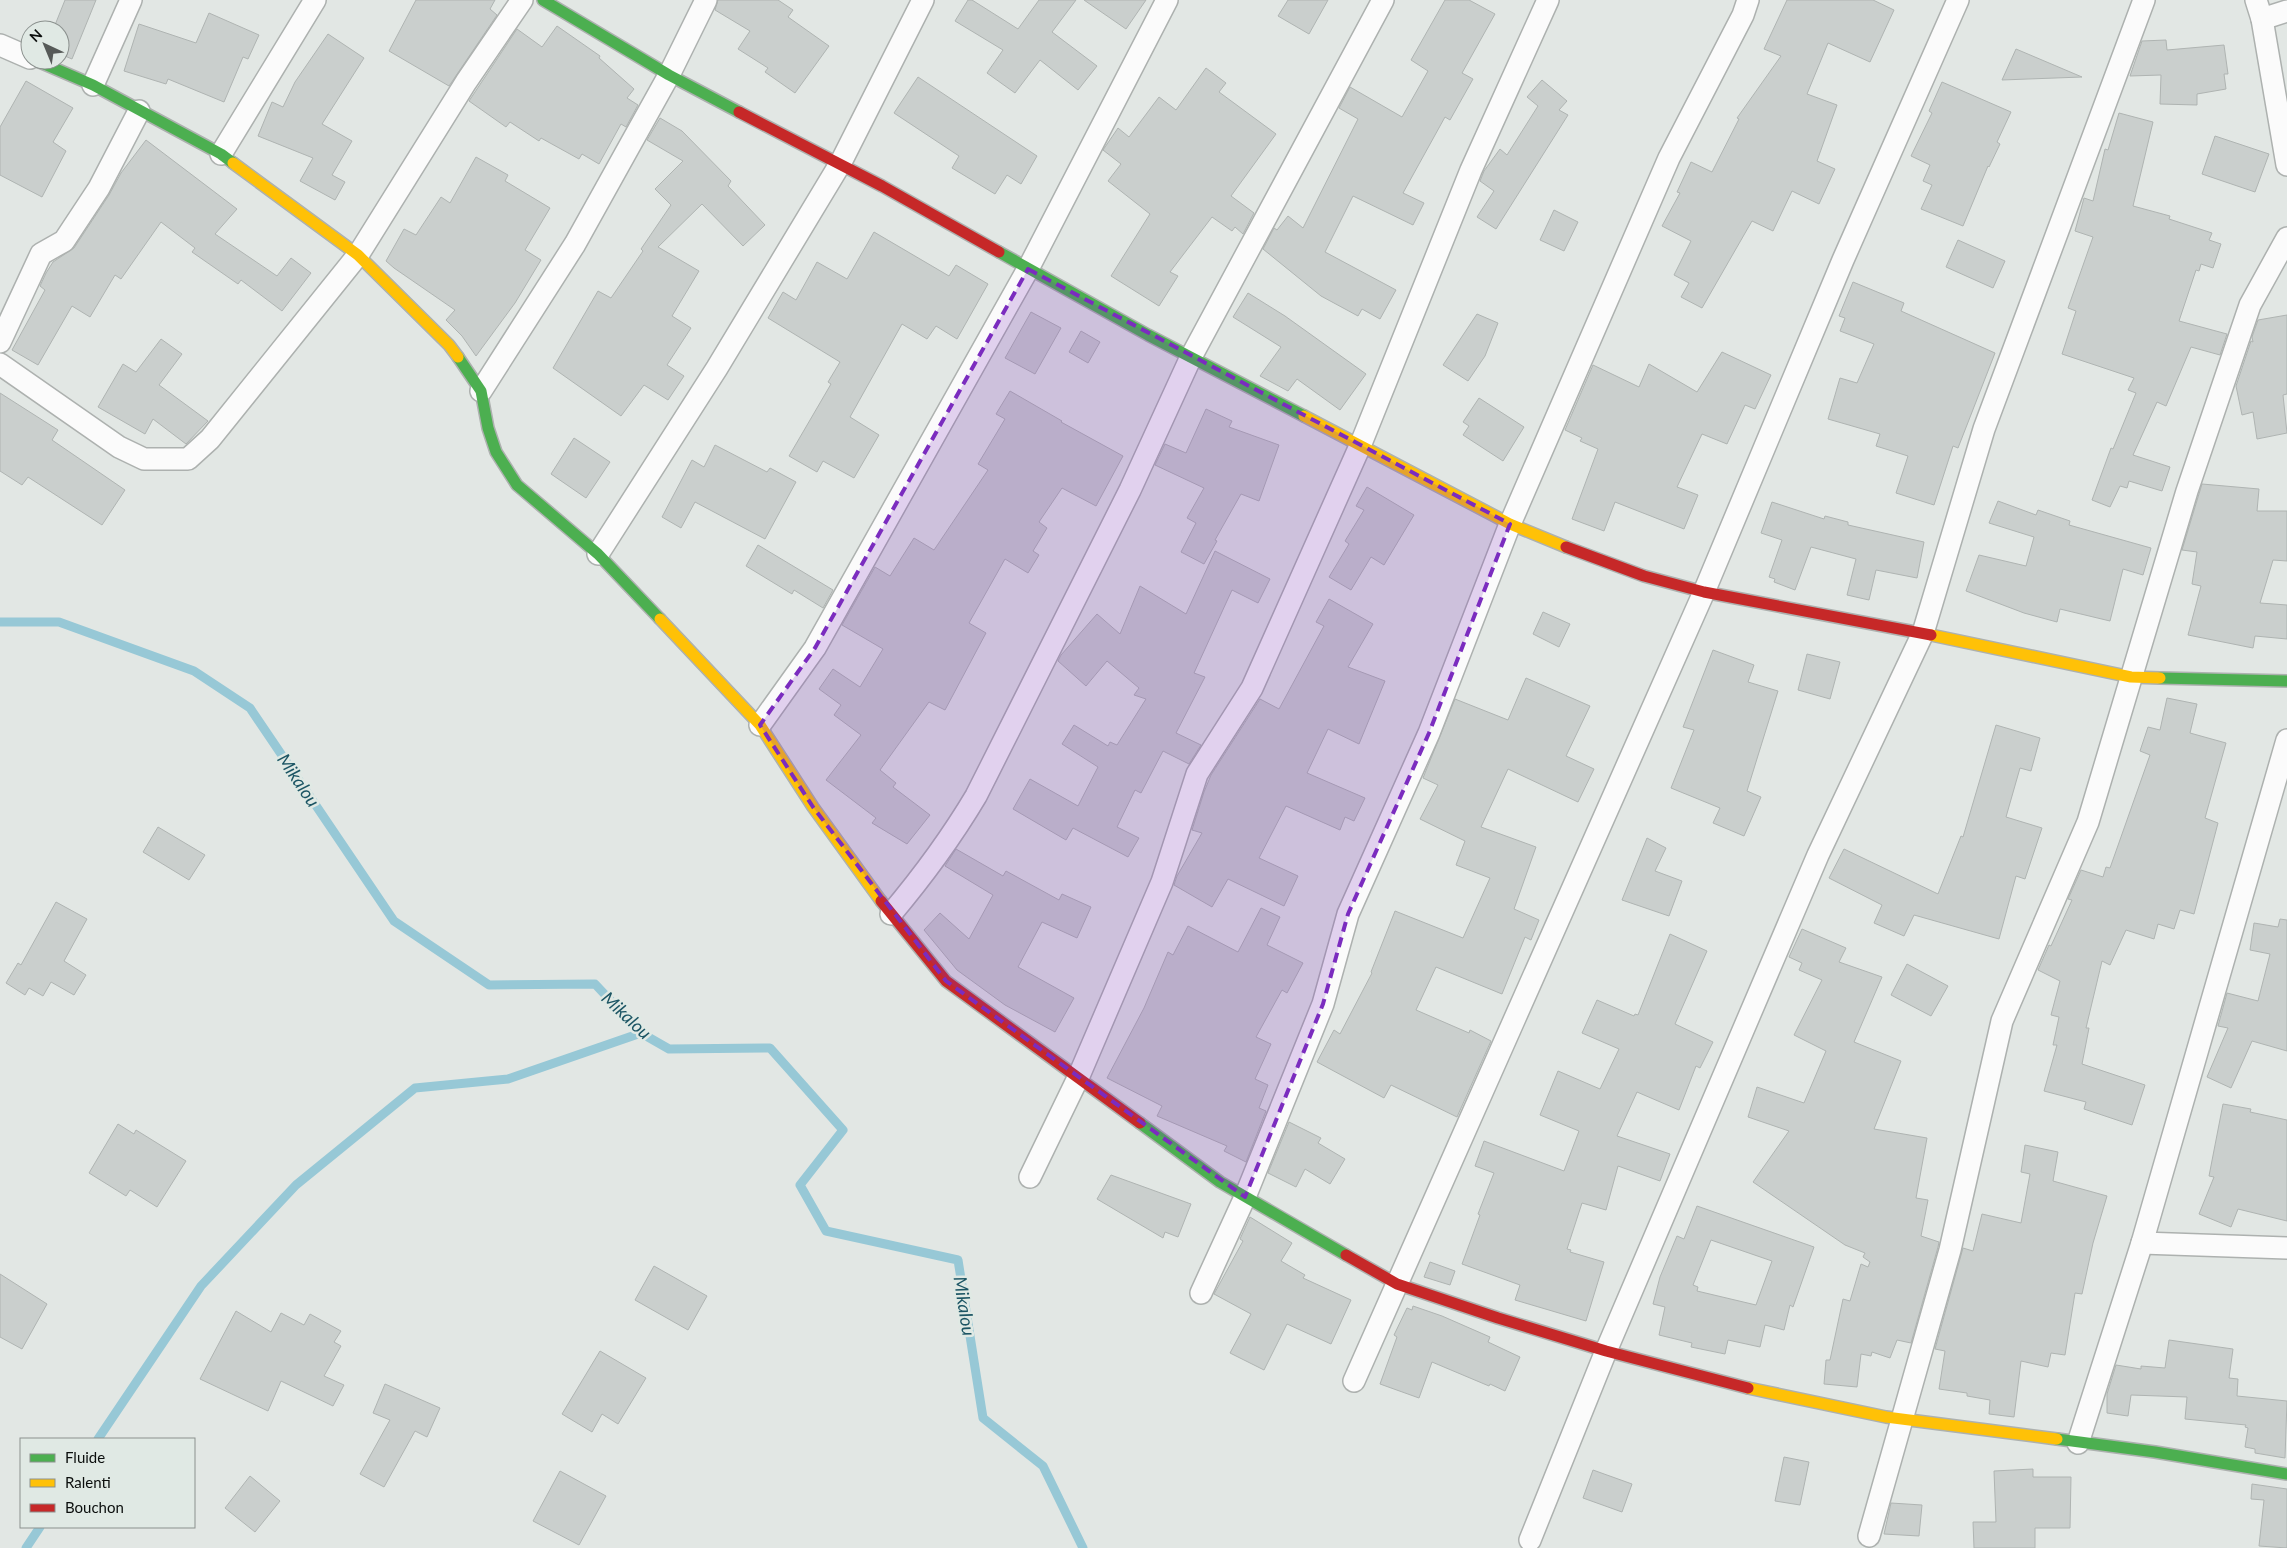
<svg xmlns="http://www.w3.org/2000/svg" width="2287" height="1548" viewBox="0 0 2287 1548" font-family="Lato,sans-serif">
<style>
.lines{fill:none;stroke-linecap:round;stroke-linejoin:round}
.stream{stroke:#97c8d6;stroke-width:9}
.building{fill:#cacfcd;stroke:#afb4b2;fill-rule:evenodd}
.street-casing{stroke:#adb1af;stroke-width:24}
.fast-casing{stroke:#adb1af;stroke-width:14}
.slow-casing{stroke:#adb1af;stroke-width:14}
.jam-casing{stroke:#adb1af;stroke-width:14}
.street{stroke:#fbfbfb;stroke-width:21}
.fast{stroke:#4caf50;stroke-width:11}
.slow{stroke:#ffc107;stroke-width:11}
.jam{stroke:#c62828;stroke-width:11}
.marked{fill:#7b2cbf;fill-opacity:0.2;stroke:#7b2cbf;stroke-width:4;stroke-dasharray:10 6;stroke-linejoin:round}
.labels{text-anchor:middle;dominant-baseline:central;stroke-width:5;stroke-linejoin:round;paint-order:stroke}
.water-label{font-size:18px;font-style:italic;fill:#1c5564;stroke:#e0e9e4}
</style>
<rect width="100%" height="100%" fill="#e2e7e4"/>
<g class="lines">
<g class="stream">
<polyline points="0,622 59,622 194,671 250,708 394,921 489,985 595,984 641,1033 669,1049 770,1048 843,1130 800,1185 826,1231 958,1260 983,1418 1043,1466 1083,1548"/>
<polyline points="98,1439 201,1286 296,1185 415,1088 508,1079 641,1033"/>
<polyline points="26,1548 40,1527"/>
</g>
</g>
<g class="building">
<polygon points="65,0 96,0 72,59 60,54 60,30 53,30"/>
<polygon points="416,0 495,0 490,9 497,15 449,86 389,51"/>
<polygon points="718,0 778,0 793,10 788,17 829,46 795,93 765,72 768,68 738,49 750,31 715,10"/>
<polygon points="968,0 972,0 1018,29 1039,0 1076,0 1052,32 1097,66 1078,90 1040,60 1015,93 987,73 1003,50 955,21"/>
<polygon points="1084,0 1146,0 1126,29"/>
<polygon points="1288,0 1328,0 1309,34 1278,16"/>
<polygon points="1445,0 1469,0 1495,14 1462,73 1473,79 1450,120 1445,117 1403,193 1424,203 1413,225 1353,196 1325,252 1396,290 1380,319 1362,309 1358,316 1321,296 1263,249 1274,228 1277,230 1288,216 1303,228 1358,119 1339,108 1350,87 1402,117 1428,71 1411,60"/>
<polygon points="1787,0 1873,0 1894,10 1870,62 1828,43 1807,94 1837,105 1817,161 1835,169 1819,204 1792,191 1773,231 1752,221 1702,308 1681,297 1689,283 1674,275 1691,241 1662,226 1680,193 1677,192 1691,162 1712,172 1739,119 1737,118 1781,56 1764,49"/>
<polygon points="209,13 259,35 248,59 243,57 224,102 168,79 166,84 124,71 139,24 196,43"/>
<polygon points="557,26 600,56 599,58 634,89 627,98 638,105 626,127 621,124 599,164 582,154 579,159 541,138 539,141 510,122 506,127 469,101 517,29 542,47"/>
<polygon points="328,34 364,58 322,124 352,141 332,175 345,182 335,200 300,181 313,158 258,136 272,102 283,107 295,82"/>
<polygon points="2166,40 2167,50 2224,45 2228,74 2224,74 2226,89 2197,94 2197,105 2160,104 2161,75 2130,76 2142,41"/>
<polygon points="2016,49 2082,77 2002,80"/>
<polygon points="1206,68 1226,83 1219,92 1276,134 1231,196 1254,213 1243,234 1235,227 1232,231 1212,217 1170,272 1178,276 1159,306 1111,276 1150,214 1108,181 1121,164 1103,150 1118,128 1129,137 1159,97 1176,110"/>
<polygon points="918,77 1037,156 1021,184 1007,175 995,194 952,168 959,156 894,113"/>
<polygon points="1542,80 1567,101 1559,110 1568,115 1496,229 1477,217 1494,191 1480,181 1484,171 1500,149 1507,155 1538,106 1527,97"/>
<polygon points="26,81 73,108 53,142 66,151 42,197 0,175 0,127"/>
<polygon points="1942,82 2011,112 1997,142 2000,144 1989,167 1988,166 1963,226 1921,209 1932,185 1923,181 1930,165 1911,156 1932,113 1929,111"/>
<polygon points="2119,113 2153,122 2133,206 2170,216 2169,219 2212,233 2209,240 2221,244 2213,268 2201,264 2199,271 2196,270 2179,321 2227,334 2220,355 2191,347 2166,406 2157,402 2133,455 2170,467 2162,491 2129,481 2127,488 2120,486 2110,507 2092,500 2111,448 2113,449 2136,393 2128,390 2134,378 2062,354 2076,311 2068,308 2093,237 2075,231 2084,198 2093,201 2105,149 2108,150"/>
<polygon points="660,118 682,131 731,181 728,186 765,225 743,246 702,204 658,247 699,271 672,316 691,328 667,365 684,376 668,400 644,385 621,416 553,368 598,291 611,298 643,251 641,249 671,205 655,189 683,161 647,140"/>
<polygon points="2215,136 2269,154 2255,192 2202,174"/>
<polygon points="146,140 237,209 215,234 277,276 291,258 311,273 282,311 241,280 238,284 192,252 195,248 161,222 121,279 115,275 90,317 72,306 38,365 12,350 45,290 40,286 46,273 53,262 74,248 109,195 121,173"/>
<polygon points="476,157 508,175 505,181 550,208 525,250 541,260 515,303 476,356 462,336 446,320 455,310 394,268 386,261 404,229 416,235 441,197 450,203"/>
<polygon points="1554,210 1578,222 1564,251 1540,240"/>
<polygon points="874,232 949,276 956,265 988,284 957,339 936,326 927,339 902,324 850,417 879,435 854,478 823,461 817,472 789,456 831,384 828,382 840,362 768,318 783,292 796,300 817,262 847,279"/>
<polygon points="1958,240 2005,261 1993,288 1946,267"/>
<polygon points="1853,282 1904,303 1901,311 1995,353 1958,448 1953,446 1934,505 1896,493 1908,456 1876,446 1880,434 1828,419 1840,378 1857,383 1874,344 1840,331 1845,318 1839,316"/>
<polygon points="1248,293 1285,316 1366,374 1340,410 1297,379 1288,391 1260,376 1281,347 1233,317"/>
<polygon points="1031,312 1061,328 1035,374 1005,358"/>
<polygon points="1477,314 1498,323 1485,356 1468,381 1443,365"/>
<polygon points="2287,315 2287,394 2283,395 2287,433 2257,439 2253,412 2242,415 2236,386 2251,341 2253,342 2252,337 2258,320"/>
<polygon points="1081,331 1100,342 1088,363 1069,352"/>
<polygon points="161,339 182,354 159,385 208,421 186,444 153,419 145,434 98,407 123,364 136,372"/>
<polygon points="1722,352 1771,375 1755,409 1745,405 1727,444 1702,434 1677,487 1698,495 1684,529 1615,502 1604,531 1572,519 1598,449 1580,441 1582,438 1565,430 1593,365 1639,387 1649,364 1697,392"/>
<polygon points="1010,391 1062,421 1061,422 1123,456 1096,506 1062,488 1039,522 1047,528 1033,551 1039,555 1028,573 1005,559 969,623 986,633 945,710 929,702 880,770 896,783 893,787 930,815 907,844 872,823 876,818 826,780 861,735 834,715 841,705 819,689 833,669 860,687 883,649 842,625 875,567 890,576 914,538 934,550 988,470 978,464 1005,419 996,414"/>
<polygon points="0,393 58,430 52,440 125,490 102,525 28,477 22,485 0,471"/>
<polygon points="1479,398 1524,427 1503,461 1463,435 1469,426 1463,422"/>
<polygon points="1206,409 1232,421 1229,427 1279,445 1259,501 1241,494 1215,540 1217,541 1204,564 1181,552 1196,523 1187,518 1204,488 1155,465 1165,444 1186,453"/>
<polygon points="574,438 610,462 586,498 551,474"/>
<polygon points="715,445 767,472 770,468 796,482 765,539 695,502 681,528 662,517 692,460 704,467"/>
<polygon points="2202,484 2259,489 2257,511 2287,511 2287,561 2273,560 2260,603 2287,605 2287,639 2255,636 2253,648 2188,635 2201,586 2192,584 2197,552 2182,550"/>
<polygon points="1367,487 1414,515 1384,565 1371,557 1351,590 1329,577 1349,544 1345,541 1364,510 1356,506"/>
<polygon points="1998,501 2036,515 2038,510 2070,521 2069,525 2151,548 2143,575 2123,569 2110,621 2060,609 2057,622 2024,613 1966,591 1979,555 2026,566 2034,537 1989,523"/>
<polygon points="1772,502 1824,519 1825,516 1848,522 1848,525 1924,542 1917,578 1876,570 1869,600 1847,595 1856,559 1811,547 1795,590 1774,582 1775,579 1769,577 1782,540 1761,533"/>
<polygon points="758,545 833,590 823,608 794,590 792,594 746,566"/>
<polygon points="1215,551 1270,579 1258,603 1232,590 1194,673 1205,677 1176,733 1201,745 1189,764 1163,751 1141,793 1135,790 1117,827 1139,838 1128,857 1073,828 1066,840 1013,809 1030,779 1078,806 1098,767 1062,744 1074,725 1108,746 1110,742 1117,745 1146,699 1134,695 1139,688 1107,661 1086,686 1058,661 1061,655 1097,614 1120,634 1140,586 1186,614"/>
<polygon points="1329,599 1373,624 1348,667 1385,681 1359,744 1328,729 1307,773 1365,798 1354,821 1345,817 1340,830 1286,806 1259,858 1298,876 1284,906 1228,879 1212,907 1174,885 1177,876 1202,833 1192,830 1204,792 1211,775 1260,699 1279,709 1324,626 1316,622"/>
<polygon points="1543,612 1570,624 1559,647 1533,634"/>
<polygon points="1713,650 1754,665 1748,682 1778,691 1747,791 1761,797 1744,836 1713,823 1720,808 1671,788 1694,730 1683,727"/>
<polygon points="1807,654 1840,662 1830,699 1798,690"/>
<polygon points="1526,678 1590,706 1566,756 1594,769 1578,802 1508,769 1481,827 1536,847 1514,909 1539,920 1531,940 1525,937 1502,994 1436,967 1416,1010 1469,1033 1470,1030 1491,1041 1457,1117 1391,1085 1384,1098 1317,1062 1334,1030 1340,1034 1372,973 1371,972 1395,911 1463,938 1490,878 1456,865 1465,841 1420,819 1438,785 1423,778 1455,699 1508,720"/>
<polygon points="2167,698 2197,704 2190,733 2226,743 2205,818 2218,823 2194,914 2180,910 2174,929 2158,924 2154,939 2126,930 2110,965 2102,961 2086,1028 2089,1028 2082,1064 2145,1085 2132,1125 2084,1109 2086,1102 2044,1091 2057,1045 2053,1045 2059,1017 2051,1015 2060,981 2038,970 2049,945 2051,946 2072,900 2068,899 2081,870 2103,877 2106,867 2110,868 2150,755 2140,751 2148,727 2160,730"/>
<polygon points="1996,725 2040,738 2031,771 2020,768 2006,817 2042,828 2025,879 2016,876 1999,939 1914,915 1904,936 1874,923 1882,905 1829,878 1844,849 1938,894 1961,836 1963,837"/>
<polygon points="158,827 205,855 189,880 143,852"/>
<polygon points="1647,838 1666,848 1655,871 1682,881 1669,916 1622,900"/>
<polygon points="956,849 1003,876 1006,871 1059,900 1062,894 1091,907 1077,938 1042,922 1018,967 1074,998 1055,1032 1005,1005 957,970 924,930 940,913 969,939 993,895 945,866"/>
<polygon points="56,902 87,919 64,961 86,975 74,995 51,982 43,996 29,988 25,995 6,983 18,963 21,965"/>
<polygon points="1261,908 1280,917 1267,945 1303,963 1287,993 1282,990 1256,1037 1271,1044 1255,1079 1268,1085 1259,1108 1266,1111 1246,1162 1224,1151 1227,1146 1157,1116 1162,1106 1107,1078 1144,1008 1168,952 1173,955 1188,926 1238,952"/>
<polygon points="2280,919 2287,920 2287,1051 2252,1041 2231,1088 2207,1077 2228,1028 2218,1026 2227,993 2258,1001 2270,954 2250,950 2254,923 2278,927"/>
<polygon points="1802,929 1846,948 1839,962 1882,977 1854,1042 1901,1061 1874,1129 1927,1138 1916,1198 1928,1200 1921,1236 1939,1242 1938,1247 1911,1343 1897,1340 1890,1358 1872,1352 1871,1356 1861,1354 1857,1387 1824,1384 1826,1360 1830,1360 1843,1299 1850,1301 1861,1264 1868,1267 1870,1262 1863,1257 1865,1253 1845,1245 1753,1182 1789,1131 1748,1117 1757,1087 1804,1103 1826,1051 1794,1035 1822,980 1799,970 1802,963 1789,957"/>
<polygon points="1670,934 1707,951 1675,1024 1713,1042 1700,1068 1696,1066 1679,1110 1637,1092 1617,1136 1670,1154 1660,1181 1618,1166 1606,1210 1582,1203 1567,1249 1571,1250 1570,1252 1604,1262 1586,1321 1515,1300 1520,1285 1462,1264 1480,1215 1478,1214 1494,1173 1475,1166 1484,1141 1564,1171 1579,1131 1540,1115 1558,1071 1600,1089 1619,1049 1582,1033 1597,1000 1634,1016 1635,1014 1638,1015"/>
<polygon points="1907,964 1948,986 1931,1016 1891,995"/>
<polygon points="2223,1104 2251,1109 2250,1112 2287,1120 2287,1221 2238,1209 2231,1227 2199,1214 2214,1177 2209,1176"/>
<polygon points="1289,1122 1321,1138 1318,1143 1345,1159 1330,1184 1305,1169 1296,1187 1268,1173"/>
<polygon points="118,1124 134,1134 136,1130 186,1161 157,1207 130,1190 126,1196 89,1173"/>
<polygon points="2025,1145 2058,1152 2053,1181 2107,1196 2093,1243 2082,1294 2075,1293 2065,1355 2051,1353 2048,1367 2021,1361 2014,1417 1989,1414 1990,1400 1967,1396 1967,1393 1939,1389 1945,1351 1935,1349 1963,1248 1973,1251 1982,1214 2021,1223 2030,1174 2021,1172"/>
<polygon points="1111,1175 1191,1204 1178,1237 1165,1232 1163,1238 1097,1199"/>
<path d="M1697 1206 1814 1247 1793 1307 1790 1305 1784 1330 1765 1325 1760 1347 1728 1340 1725 1354 1691 1347 1692 1343 1659 1335 1665 1307 1653 1304 1660 1277 1677 1236 1684 1239ZM1711 1240 1772 1261 1756 1305 1697 1291 1698 1287 1693 1285Z"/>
<polygon points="1250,1217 1292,1243 1281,1261 1305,1275 1303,1278 1351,1300 1331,1344 1287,1324 1264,1370 1230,1353 1251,1314 1214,1294 1243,1241 1240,1239"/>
<polygon points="1430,1262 1455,1271 1450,1285 1424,1277"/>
<polygon points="654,1266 707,1296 688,1330 635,1300"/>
<polygon points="0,1274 47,1304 22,1349 0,1337"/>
<polygon points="1413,1306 1442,1316 1490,1337 1488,1342 1520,1357 1505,1391 1490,1384 1489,1386 1432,1362 1419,1398 1380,1384 1397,1337 1394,1335 1407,1308 1412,1310"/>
<polygon points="236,1311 271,1332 281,1313 304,1325 310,1314 341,1331 334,1342 341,1346 324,1376 344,1385 333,1406 281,1381 268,1411 200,1379"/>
<polygon points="2169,1340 2233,1349 2229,1378 2238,1379 2237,1396 2287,1401 2285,1458 2255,1453 2255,1449 2245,1447 2248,1428 2245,1427 2246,1425 2185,1419 2187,1397 2131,1395 2128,1416 2107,1413 2107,1394 2116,1365 2141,1369 2141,1366 2165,1368"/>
<polygon points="600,1351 646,1378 618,1424 602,1414 592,1432 562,1414"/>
<polygon points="385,1384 440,1408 427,1437 415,1431 384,1487 360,1474 390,1420 373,1413"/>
<polygon points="1784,1457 1809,1462 1800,1505 1775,1501"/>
<polygon points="2033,1469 2033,1477 2071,1477 2070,1528 2035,1528 2035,1548 1974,1548 1973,1522 1996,1522 1994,1471"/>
<polygon points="1593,1470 1632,1484 1622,1512 1583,1498"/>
<polygon points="560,1471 606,1496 579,1545 533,1521"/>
<polygon points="250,1476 280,1501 255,1532 225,1508"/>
<polygon points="2252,1484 2287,1489 2287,1548 2259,1546 2264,1500 2251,1499"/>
<polygon points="1891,1503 1922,1505 1919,1536 1884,1534"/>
</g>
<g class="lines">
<defs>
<g id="street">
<polyline points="2256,0 2262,19 2287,165"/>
<polyline points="2262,19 2287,11"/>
<polyline points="0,45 30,58"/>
<polyline points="93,85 131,0"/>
<polyline points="221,154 315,0"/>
<polyline points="0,342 41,254 64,241 99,188 139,111"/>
<polyline points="0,364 119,447 144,459 188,459 210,439 358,255 466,82 522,0"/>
<polyline points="481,391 575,244 669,75 706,0"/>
<polyline points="598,554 717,368 840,164 923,0"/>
<polyline points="760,725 815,648 1028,269 1167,0"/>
<path d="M891 914C923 876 951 838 976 796L1130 490 1191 357 1383 0"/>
<polyline points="1030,1177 1078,1078 1162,882 1197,774 1252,688 1360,446 1471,170 1548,0"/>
<polyline points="2142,1243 2287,1248"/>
<polyline points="1201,1293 1245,1197 1323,1004 1348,914 1429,733 1510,524 1669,158 1743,15 1748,0"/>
<polyline points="1354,1381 1704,592 1843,260 1958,0"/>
<polyline points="2078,1443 2142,1243 2287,740"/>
<polyline points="1869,1536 1950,1250 2002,1021 2088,822 2187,491 2250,305 2287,238"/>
<polyline points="1530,1540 1606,1351 1818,855 1923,633 1984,429 2144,0"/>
</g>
<g id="fast">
<polyline points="543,0 669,75 739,112"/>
<polyline points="35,60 93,85 221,154 233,163"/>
<polyline points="999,252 1148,335 1304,416"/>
<polyline points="458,357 481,391 488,428 496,452 517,485 598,554 660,619"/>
<polyline points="2160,678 2287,681"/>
<polyline points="1140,1123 1220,1182 1346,1255"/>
<polyline points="2057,1439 2155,1452 2287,1474"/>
</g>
<g id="slow">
<polyline points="233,163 358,255 449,345 458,357"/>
<polyline points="1304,416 1510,524 1566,547"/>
<polyline points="660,619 760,725 813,807 881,901"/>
<polyline points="1931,635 2131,677 2160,678"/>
<polyline points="1748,1388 1886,1417 2057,1439"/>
</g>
<g id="jam">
<polyline points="739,112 882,186 999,252"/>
<polyline points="1566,547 1644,576 1704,592 1931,635"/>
<polyline points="881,901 946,981 1140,1123"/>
<polyline points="1346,1255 1397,1284 1498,1318 1606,1351 1748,1388"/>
</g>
</defs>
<use href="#street" class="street-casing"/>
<use href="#fast" class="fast-casing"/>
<use href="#slow" class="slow-casing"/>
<use href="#jam" class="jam-casing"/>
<use href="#street" class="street"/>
<use href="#fast" class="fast"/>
<use href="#slow" class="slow"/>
<use href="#jam" class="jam"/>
</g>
<path class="marked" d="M1028 269 1510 524 1429 733 1348 914 1323 1004 1245 1197 946 981 813 807 760 725 815 648Z"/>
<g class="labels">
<g class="water-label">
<text transform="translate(299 780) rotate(56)">Mikalou</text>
<text transform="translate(627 1015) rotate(43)">Mikalou</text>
<text transform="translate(965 1306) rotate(81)">Mikalou</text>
</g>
</g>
<rect x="20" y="1438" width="175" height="90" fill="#e0e9e4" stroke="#8b918e"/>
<rect x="30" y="1454" width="25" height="8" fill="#4caf50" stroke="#8b918e"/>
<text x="65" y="1463" font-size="15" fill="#0b0e0d">Fluide</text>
<rect x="30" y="1479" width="25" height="8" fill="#ffc107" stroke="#8b918e"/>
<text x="65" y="1488" font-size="15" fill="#0b0e0d">Ralenti</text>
<rect x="30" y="1504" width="25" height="8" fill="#c62828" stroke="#8b918e"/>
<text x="65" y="1513" font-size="15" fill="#0b0e0d">Bouchon</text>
<g transform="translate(45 45) rotate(316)"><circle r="24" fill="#e0e9e4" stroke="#8b918e"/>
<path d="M0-4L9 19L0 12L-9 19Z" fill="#565a58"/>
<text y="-8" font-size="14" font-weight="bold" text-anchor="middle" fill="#0b0e0d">N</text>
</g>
</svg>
